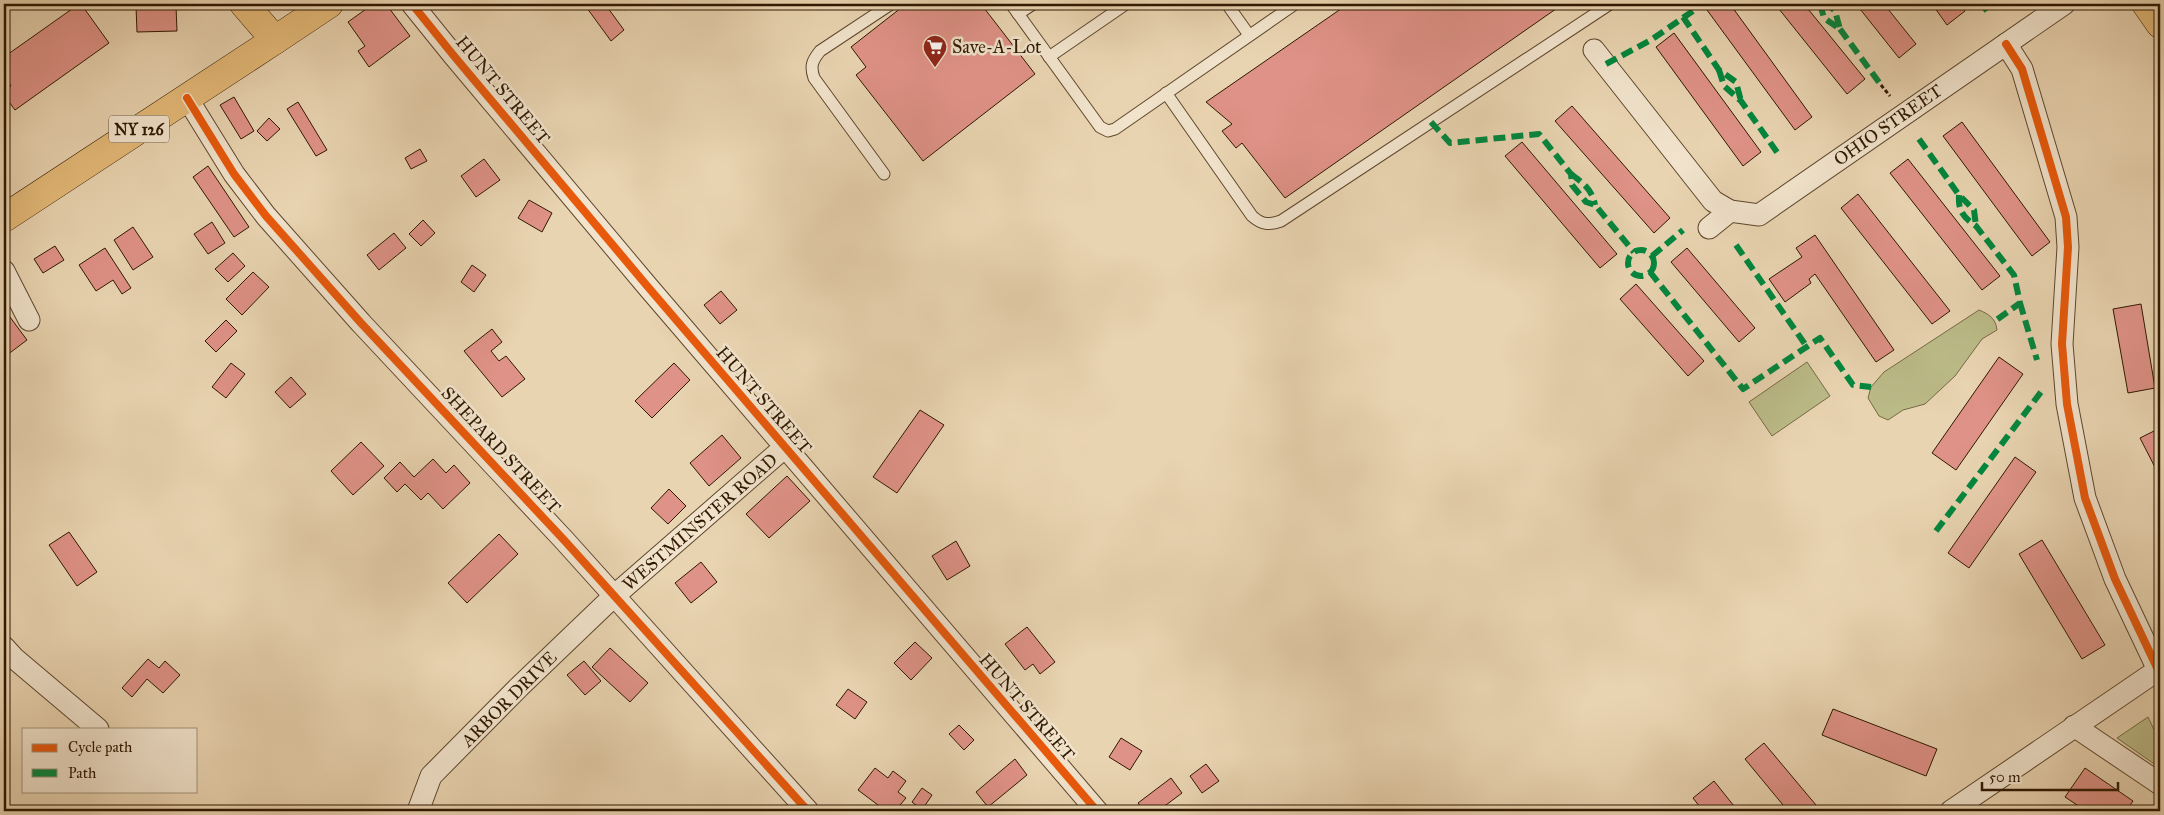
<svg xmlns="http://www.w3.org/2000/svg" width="2164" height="815" viewBox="0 0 2164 815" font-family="'IM FELL Great Primer',serif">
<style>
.green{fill:#bb8;stroke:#756a44}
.building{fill:#df9287;stroke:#2f1800}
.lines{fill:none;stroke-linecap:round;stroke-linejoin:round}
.service-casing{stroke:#5e472c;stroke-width:13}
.minor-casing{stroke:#5e472c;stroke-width:23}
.primary-casing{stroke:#2f1800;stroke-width:29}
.trunk-casing{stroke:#2f1800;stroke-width:29}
.path{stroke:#2f1800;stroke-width:3;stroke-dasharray:4 2.5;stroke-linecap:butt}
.service{stroke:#f1e3cc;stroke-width:11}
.minor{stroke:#f1e3cc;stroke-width:21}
.primary{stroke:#e4ba78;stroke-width:28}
.trunk{stroke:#e4ba78;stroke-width:28}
.quiet{stroke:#00873e;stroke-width:6;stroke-dasharray:12 6;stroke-linecap:butt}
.cycleway-casing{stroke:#f1e3cc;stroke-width:11}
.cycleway{stroke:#e8590c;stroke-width:8}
.labels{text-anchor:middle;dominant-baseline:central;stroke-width:5;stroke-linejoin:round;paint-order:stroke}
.shield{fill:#f1e3cc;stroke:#69553d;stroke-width:1}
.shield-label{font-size:16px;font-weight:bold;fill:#2f1800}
.poi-label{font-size:18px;fill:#2f1800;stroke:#f1e3cc;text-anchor:start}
.street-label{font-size:18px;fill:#2f1800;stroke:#f1e3cc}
</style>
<rect width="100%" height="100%" fill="#e9d4b1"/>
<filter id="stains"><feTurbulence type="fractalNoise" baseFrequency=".004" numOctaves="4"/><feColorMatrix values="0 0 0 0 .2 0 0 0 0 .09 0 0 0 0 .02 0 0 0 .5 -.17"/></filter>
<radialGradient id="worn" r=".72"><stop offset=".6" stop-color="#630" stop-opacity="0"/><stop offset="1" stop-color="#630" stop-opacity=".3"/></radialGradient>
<g class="green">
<path d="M1979 310C1989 314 1996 319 1997 330L1982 339 1955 376 1925 404 1903 410 1888 420 1879 416 1868 398 1871 387 1884 372Z"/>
<polygon points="1807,362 1830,396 1772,436 1749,402"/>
<polygon points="2148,717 2160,742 2160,768 2117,738"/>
</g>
<g class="building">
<polygon points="79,4 81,4 109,43 15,110 4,95 4,91 11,86 4,76 4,57"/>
<polygon points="373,4 386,4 410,36 369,67 358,51 365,46 348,22"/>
<polygon points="584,4 605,4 624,30 611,41"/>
<polygon points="620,4 634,4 624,10"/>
<polygon points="906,4 981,4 1035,74 923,161 856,75 866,67 851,47"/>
<polygon points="1348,4 1563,4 1285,198 1242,143 1236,148 1222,131 1232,124 1206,102"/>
<polygon points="1716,4 1730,4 1812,117 1795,130 1707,10"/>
<polygon points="1775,4 1804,4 1865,79 1847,94"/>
<polygon points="1856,4 1884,4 1916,44 1899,58"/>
<polygon points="1932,4 1960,4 1965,11 1947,25"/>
<polygon points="136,6 176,6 177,31 137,32"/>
<polygon points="1674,33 1761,152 1743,166 1656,47"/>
<polygon points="234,97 254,131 241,139 220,105"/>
<polygon points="298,102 327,150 316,156 287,109"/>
<polygon points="1572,106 1670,218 1654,233 1555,121"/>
<polygon points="269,118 280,129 267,141 257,131"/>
<polygon points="1962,122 2050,242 2032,256 1943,136"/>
<polygon points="1522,142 1617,254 1600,268 1505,156"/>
<polygon points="420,149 427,161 411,169 405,158"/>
<polygon points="484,159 500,180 476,197 461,176"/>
<polygon points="1908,159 2000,276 1982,290 1890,173"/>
<polygon points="208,166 249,227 234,237 193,177"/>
<polygon points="1858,194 1950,311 1932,324 1841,208"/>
<polygon points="529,200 552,213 542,232 518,218"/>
<polygon points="423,220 435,233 421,246 409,234"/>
<polygon points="212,222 225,243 208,254 194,234"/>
<polygon points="133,227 153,257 133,270 114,240"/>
<polygon points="394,233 406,248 379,270 367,255"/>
<polygon points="1815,235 1894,350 1876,362 1815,274 1809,279 1811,283 1785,302 1769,279 1802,257 1796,248"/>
<polygon points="55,246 64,260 43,273 34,259"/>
<polygon points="105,248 131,288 122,294 113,280 96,291 79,265"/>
<polygon points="1687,248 1755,328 1739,342 1671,262"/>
<polygon points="233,253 245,266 228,282 215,269"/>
<polygon points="472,265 486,275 474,292 461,282"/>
<polygon points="253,272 269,287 242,315 226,299"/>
<polygon points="1636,284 1704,361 1688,376 1620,299"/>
<polygon points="721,291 737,310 720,324 704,305"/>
<polygon points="2141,304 2155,388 2128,393 2113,309"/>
<polygon points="4,309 27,340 7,355 4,351"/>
<polygon points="226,320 237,331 216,352 205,341"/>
<polygon points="492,329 502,342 491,351 499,361 506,356 525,379 502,397 464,351"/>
<polygon points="1999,357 2023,374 1956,470 1932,453"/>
<polygon points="231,363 245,374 226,398 212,387"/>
<polygon points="674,363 690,380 652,418 635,401"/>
<polygon points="291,377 306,394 290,408 275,392"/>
<polygon points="920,410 944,425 897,493 873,477"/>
<polygon points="2160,428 2160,477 2140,438"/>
<polygon points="722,435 741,458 709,486 690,463"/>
<polygon points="361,442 384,466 353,495 331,471"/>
<polygon points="2015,457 2036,472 1969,568 1948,553"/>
<polygon points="433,459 446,473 454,465 470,483 443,509 428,493 421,500 405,484 397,492 384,478 400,462 414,477"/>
<polygon points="787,476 810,501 769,538 746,514"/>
<polygon points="669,489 686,506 668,524 651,508"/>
<polygon points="69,532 97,572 77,586 49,545"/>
<polygon points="499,534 518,554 467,603 448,583"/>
<polygon points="2042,540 2105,645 2082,659 2019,554"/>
<polygon points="956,541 970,566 947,580 932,556"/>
<polygon points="701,562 717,582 691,603 675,583"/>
<polygon points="1027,627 1055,662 1040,674 1033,664 1025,670 1005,644"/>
<polygon points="915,642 932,658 911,680 894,663"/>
<polygon points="610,648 648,683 630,702 592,667"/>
<polygon points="148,659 159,668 165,661 180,675 163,693 147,679 132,697 122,688"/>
<polygon points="584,661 601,681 585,695 567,675"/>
<polygon points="848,689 867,702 855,719 836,705"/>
<polygon points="1833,709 1937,749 1926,776 1822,735"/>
<polygon points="959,725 974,740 964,750 949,734"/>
<polygon points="1121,738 1142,751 1130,770 1109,757"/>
<polygon points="1764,743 1821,811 1788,811 1745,759"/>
<polygon points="1015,759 1027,775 988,807 976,792"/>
<polygon points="1206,764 1219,781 1202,793 1190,776"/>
<polygon points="875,768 888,778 893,771 906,781 898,792 906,798 895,811 886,811 858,790"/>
<polygon points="2085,768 2133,801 2126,811 2086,811 2065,797"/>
<polygon points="1171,778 1182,793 1158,811 1144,811 1138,803"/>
<polygon points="1714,781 1738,811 1703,811 1693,798"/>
<polygon points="922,788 932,795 922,810 912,802"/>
</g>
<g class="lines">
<defs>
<g id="service">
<polyline points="1011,4 1100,127 1108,131 1115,129 1295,4"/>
<polyline points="1227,4 1249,35"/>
<polyline points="1018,14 1033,4"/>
<polyline points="1049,57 1126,4"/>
<path d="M1166 93 1252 216C1262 225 1269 225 1281 221L1610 4"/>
<path d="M884 174 814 78C810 66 812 61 820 51L891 4"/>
</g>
<g id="minor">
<polyline points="412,4 454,56 648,287 1097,811"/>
<polyline points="2006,44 2022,69 2066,217 2068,247 2062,344 2067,404 2085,498 2115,579 2160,674"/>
<polyline points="1594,50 1713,201 1730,211"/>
<polyline points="187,98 234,174 266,216 361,323 564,540 808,811"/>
<polyline points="1709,228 1730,211 1759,215 2064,4"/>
<polyline points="4,271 29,320"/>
<polyline points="4,647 14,658 98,729"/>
<polyline points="2074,726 2160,784"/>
<polyline points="418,811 431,776 519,687 614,596 785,447"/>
<polyline points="1951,811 2158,670"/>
</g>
<g id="primary">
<polyline points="2146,4 2160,24"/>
<polyline points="4,218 275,40"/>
</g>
<polyline id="trunk" points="244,4 275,40 329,4"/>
</defs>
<use href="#service" class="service-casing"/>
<use href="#minor" class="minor-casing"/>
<use href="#primary" class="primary-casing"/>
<use href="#trunk" class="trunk-casing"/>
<polyline class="path" points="1881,85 1890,96"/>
<use href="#service" class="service"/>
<use href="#minor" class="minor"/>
<use href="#primary" class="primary"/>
<use href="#trunk" class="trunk"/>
<g class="quiet">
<polyline points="1820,4 1824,18 1840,29 1835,11 1827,4"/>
<polyline points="1982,4 1987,11"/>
<polyline points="1683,17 1719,70 1736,82 1741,101"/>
<polyline points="1840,29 1881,85"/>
<polyline points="1606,64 1651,40 1703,4"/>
<polyline points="1719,70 1724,86 1741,101 1779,155"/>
<polyline points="1431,122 1450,143 1539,134 1571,174 1572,185 1586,202 1595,205 1634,252"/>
<polyline points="1919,139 1959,195 1974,210 1976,226"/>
<path d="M1571 174C1583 183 1592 189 1595 205"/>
<path d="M1959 195C1958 211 1963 217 1976 226L2014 275 2020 303 1995 321"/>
<polyline points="1736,245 1807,347"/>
<circle cx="1641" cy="263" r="13"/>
<polyline points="1652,256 1683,230"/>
<polyline points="1650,272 1743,389 1820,338 1853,385 1871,387"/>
<polyline points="2020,303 2037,360"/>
<polyline points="1936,531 2041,392"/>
</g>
<defs>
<g id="cycleway">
<polyline points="412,4 454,56 648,287 1097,811"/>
<polyline points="2006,44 2022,69 2066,217 2068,247 2062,344 2067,404 2085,498 2115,579 2160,674"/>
<polyline points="187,98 234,174 266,216 361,323 564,540 808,811"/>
</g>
</defs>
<use href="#cycleway" class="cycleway-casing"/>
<use href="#cycleway" class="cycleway"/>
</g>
<defs>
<symbol id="supermarket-pin" viewBox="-11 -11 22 30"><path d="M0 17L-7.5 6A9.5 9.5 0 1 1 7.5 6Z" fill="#8f2418" stroke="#f1e3cc"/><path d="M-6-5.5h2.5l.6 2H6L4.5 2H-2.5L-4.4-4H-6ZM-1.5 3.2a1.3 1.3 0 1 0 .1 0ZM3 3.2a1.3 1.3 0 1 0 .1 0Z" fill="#fff"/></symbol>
</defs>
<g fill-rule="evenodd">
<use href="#supermarket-pin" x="921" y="33" width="28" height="38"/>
</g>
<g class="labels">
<rect class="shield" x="109" y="115.5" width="60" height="27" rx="4"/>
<g class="shield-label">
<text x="139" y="129">NY 126</text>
</g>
<g class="poi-label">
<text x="952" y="47">Save-A-Lot</text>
</g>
<g class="street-label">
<text transform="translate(503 90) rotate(50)">HUNT STREET</text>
<text transform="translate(1888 125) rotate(-35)">OHIO STREET</text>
<text transform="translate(764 400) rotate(49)">HUNT STREET</text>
<text transform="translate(501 450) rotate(47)">SHEPARD STREET</text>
<text transform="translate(700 522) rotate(-41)">WESTMINSTER ROAD</text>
<text transform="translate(509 699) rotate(-45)">ARBOR DRIVE</text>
<text transform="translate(1027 707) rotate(49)">HUNT STREET</text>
</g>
</g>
<rect width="2164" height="815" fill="none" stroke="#e9d4b1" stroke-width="20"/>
<rect x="5" y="5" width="2154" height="805" fill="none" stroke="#2f1800" stroke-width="2.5"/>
<rect x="10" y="10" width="2144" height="795" fill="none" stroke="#2f1800"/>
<rect x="22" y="728" width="175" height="65" fill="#f1e3cc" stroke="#a3927a"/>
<rect x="32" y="744" width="25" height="8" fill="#e8590c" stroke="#a3927a"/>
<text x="68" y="752" font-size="15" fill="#2f1800">Cycle path</text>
<rect x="32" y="769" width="25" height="8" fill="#00873e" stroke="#a3927a"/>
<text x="68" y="778" font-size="15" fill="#2f1800">Path</text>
<path d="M1982 782v8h136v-8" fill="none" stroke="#2f1800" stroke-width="2.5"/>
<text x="1989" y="782" font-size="15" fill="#2f1800" stroke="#f1e3cc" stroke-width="4" paint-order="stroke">50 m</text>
<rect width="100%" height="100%" filter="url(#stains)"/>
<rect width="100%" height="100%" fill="url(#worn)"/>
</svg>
